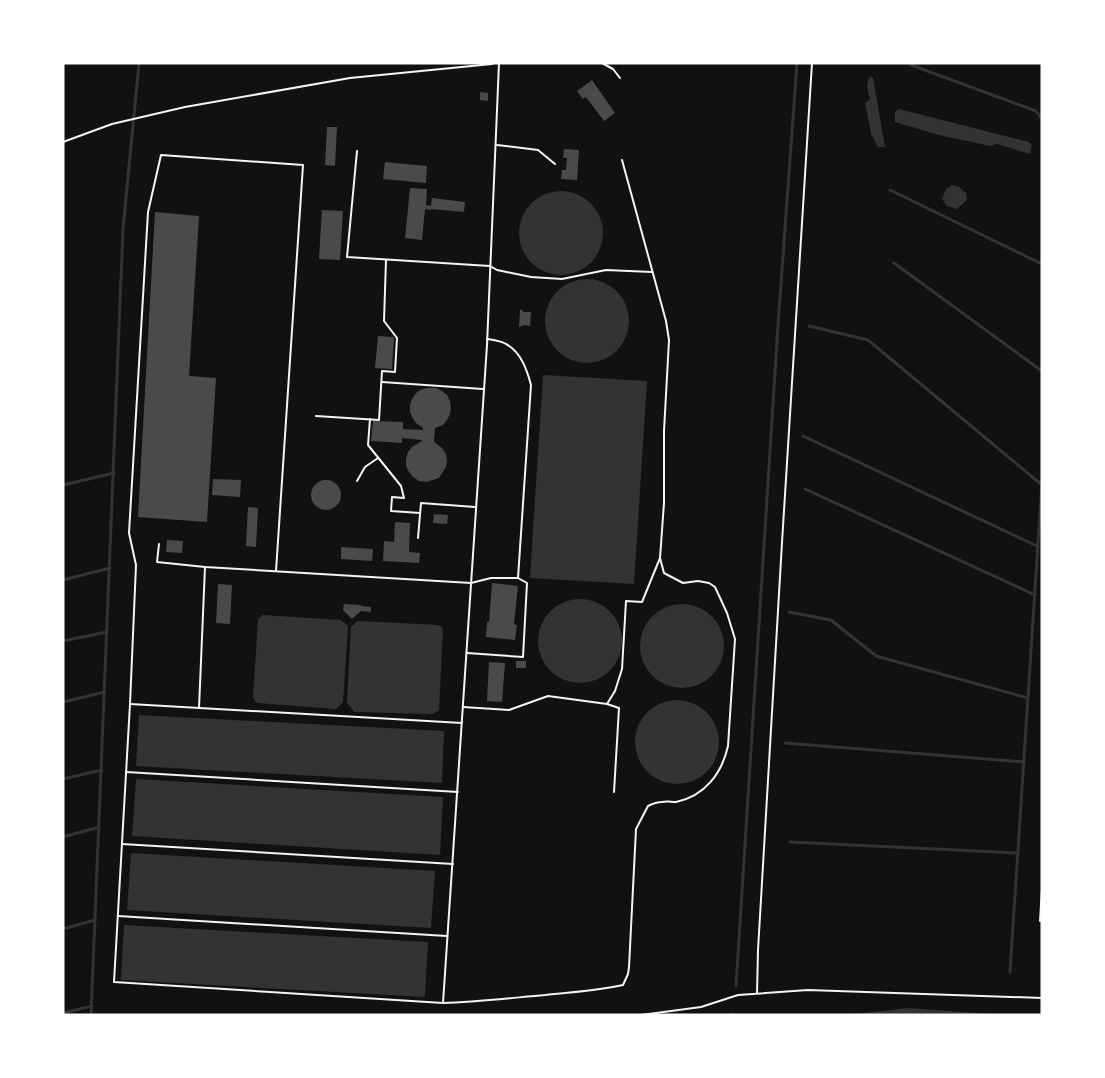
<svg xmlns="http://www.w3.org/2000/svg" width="1105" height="1078" viewBox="0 0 1105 1078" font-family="Arial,sans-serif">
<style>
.water{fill:#333}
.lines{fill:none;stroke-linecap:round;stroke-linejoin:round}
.stream{stroke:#333;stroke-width:3}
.building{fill:#4a4a4a}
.path{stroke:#f5f5f5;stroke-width:2}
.service{stroke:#f5f5f5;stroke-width:2}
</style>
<rect width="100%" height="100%" fill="#111"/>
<g class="water">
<polygon points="871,77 873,78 885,147 878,147 871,134 865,103 870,99 867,87 868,80"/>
<polygon points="899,109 1029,142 1032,145 1030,154 997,144 990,146 939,135 895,122 895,112"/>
<polygon points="952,185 959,187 966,193 967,200 957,209 947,206 942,199 946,189"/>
<circle cx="561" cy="233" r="42"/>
<circle cx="587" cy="321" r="42"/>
<polygon points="543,375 647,381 634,584 530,578"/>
<circle cx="580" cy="641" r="42"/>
<circle cx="682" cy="646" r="42"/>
<polygon points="263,615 341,620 348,626 343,702 336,709 257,703 253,698 258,619"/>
<polygon points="358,621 438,625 443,628 439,710 433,714 354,712 347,702 351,627"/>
<circle cx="677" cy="742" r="42"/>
<polygon points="139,715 444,731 442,783 136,766"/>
<polygon points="136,779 443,797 440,855 132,836"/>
<polygon points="131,853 435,871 431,928 127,910"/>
<polygon points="124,925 428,942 425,997 121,980"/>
<polygon points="909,1008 1005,1015 845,1015"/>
</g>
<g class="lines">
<g class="stream">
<polyline points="911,65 1036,111 1042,119"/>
<polyline points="890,190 1042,264"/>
<polyline points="894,263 1042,371"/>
<polyline points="809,326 868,340 1042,485"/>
<polyline points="803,436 1037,546"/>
<polyline points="63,485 114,473"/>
<polyline points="805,489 1035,595"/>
<polyline points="63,580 110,568"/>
<polyline points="789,612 831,620 876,656 1028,698"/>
<polyline points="63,641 107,632"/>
<polyline points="63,702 105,692"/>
<polyline points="785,743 1024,762"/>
<polyline points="63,779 102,770"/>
<polyline points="63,837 99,827"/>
<polyline points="790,842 1018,853"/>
<polyline points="63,929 95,920"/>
<polyline points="1010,972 1042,482"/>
<polyline points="736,986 778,325 797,63"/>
<polyline points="63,1013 92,1006"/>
<polyline points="91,1015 123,229 139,63"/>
<polyline points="733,1015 733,1014"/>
</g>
</g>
<g class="building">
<polygon points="592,80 615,113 604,121 586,97 583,99 577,91"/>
<polygon points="480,92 488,93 488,101 480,100"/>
<polygon points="327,127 337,127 335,166 325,165"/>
<polygon points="564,149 579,150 577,180 561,179 562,170 566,170 567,158 563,158"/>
<polygon points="385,162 427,166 426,183 383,179"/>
<polygon points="410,188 427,189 426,205 431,206 432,198 465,202 464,212 431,209 431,210 425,209 422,240 405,238"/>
<polygon points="322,210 343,211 340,260 319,259"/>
<polygon points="155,212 199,216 189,376 216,378 207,522 138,517"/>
<polygon points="520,309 524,312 531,312 530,326 525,325 519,327"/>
<polygon points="378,336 394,337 392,369 375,368"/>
<polygon points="429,388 436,388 442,391 447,395 450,401 451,408 450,414 447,420 443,425 435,428 434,442 442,448 446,454 447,461 446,467 439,478 426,482 419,481 413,477 409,472 406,466 406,459 408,452 412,447 422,441 422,440 402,438 402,443 371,441 373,421 403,422 403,429 423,430 423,428 417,424 413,419 410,412 410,405 412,399 416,393 422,389"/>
<polygon points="213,479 241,480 240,497 212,495"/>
<circle cx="326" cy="495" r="15"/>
<polygon points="248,507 258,508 256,547 246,546"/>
<polygon points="434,514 448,515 447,524 433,523"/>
<polygon points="395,522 410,523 409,552 420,553 419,563 383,561 384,541 394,542"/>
<polygon points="167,540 183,541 182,553 166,552"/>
<polygon points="341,547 373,549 372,561 341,559"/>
<polygon points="492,583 518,586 514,624 517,625 515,640 486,637 487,622 489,622"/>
<polygon points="218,584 232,585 230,624 216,623"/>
<polygon points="344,604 361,605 361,606 371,607 371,612 361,611 352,619 343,610"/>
<rect x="516" y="661" width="10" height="7"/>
<polygon points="489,662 505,663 502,702 487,701"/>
</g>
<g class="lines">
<g class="path">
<polyline points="63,142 112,124 185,107 350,78 492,64"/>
<path d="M757 993 758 950C774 654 794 359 812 63"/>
<polyline points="641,1015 701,1007 738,995 808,990 1042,998"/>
</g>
<g class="service">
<polyline points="602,63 613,69 620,78"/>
<polyline points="497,145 538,150 555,164"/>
<polyline points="357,151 347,257 490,266 497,270 531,277 562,279 606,270 652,272"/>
<polyline points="382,382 483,389"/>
<polyline points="316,416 379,420 382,371 395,372 397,338 384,321 386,260"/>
<polyline points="370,419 368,445 401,486 404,498 392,497 391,511 420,513"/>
<polyline points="357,481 365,467 378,458"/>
<polyline points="418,538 421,503 475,507"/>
<path d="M159 544 157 562 205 567 471 583 491 578H518L531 385C527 370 521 352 506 344 501 341 493 340 487 339"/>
<path d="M276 571 303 165 161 155 148 212 129 533 136 565 130 704 114 982 443 1003C477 1002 511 998 545 995 571 992 597 991 623 985L628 974 629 967 636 829 648 806C652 804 657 802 662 802 666 801 671 802 676 802 705 796 722 773 728 746L735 639 727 613 715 587 709 583 698 581 683 583 664 573 660 558 664 503V431L669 340 666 321 622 160"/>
<polyline points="467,653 523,657 527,583 518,578"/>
<polyline points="130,704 462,723"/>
<polyline points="607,704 619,708 614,792"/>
<polyline points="463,707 509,710 548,696 607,704 615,691 622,669 626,601 642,602 660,558"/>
<polyline points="199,708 205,567"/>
<polyline points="126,772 458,792"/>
<polyline points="122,844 453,864"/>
<polyline points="1042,889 1040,921 1042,921"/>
<polyline points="118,916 447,936"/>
<polyline points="443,1003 487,345 499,63"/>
</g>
</g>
<rect width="1105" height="1078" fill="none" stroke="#ffffff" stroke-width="129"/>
</svg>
